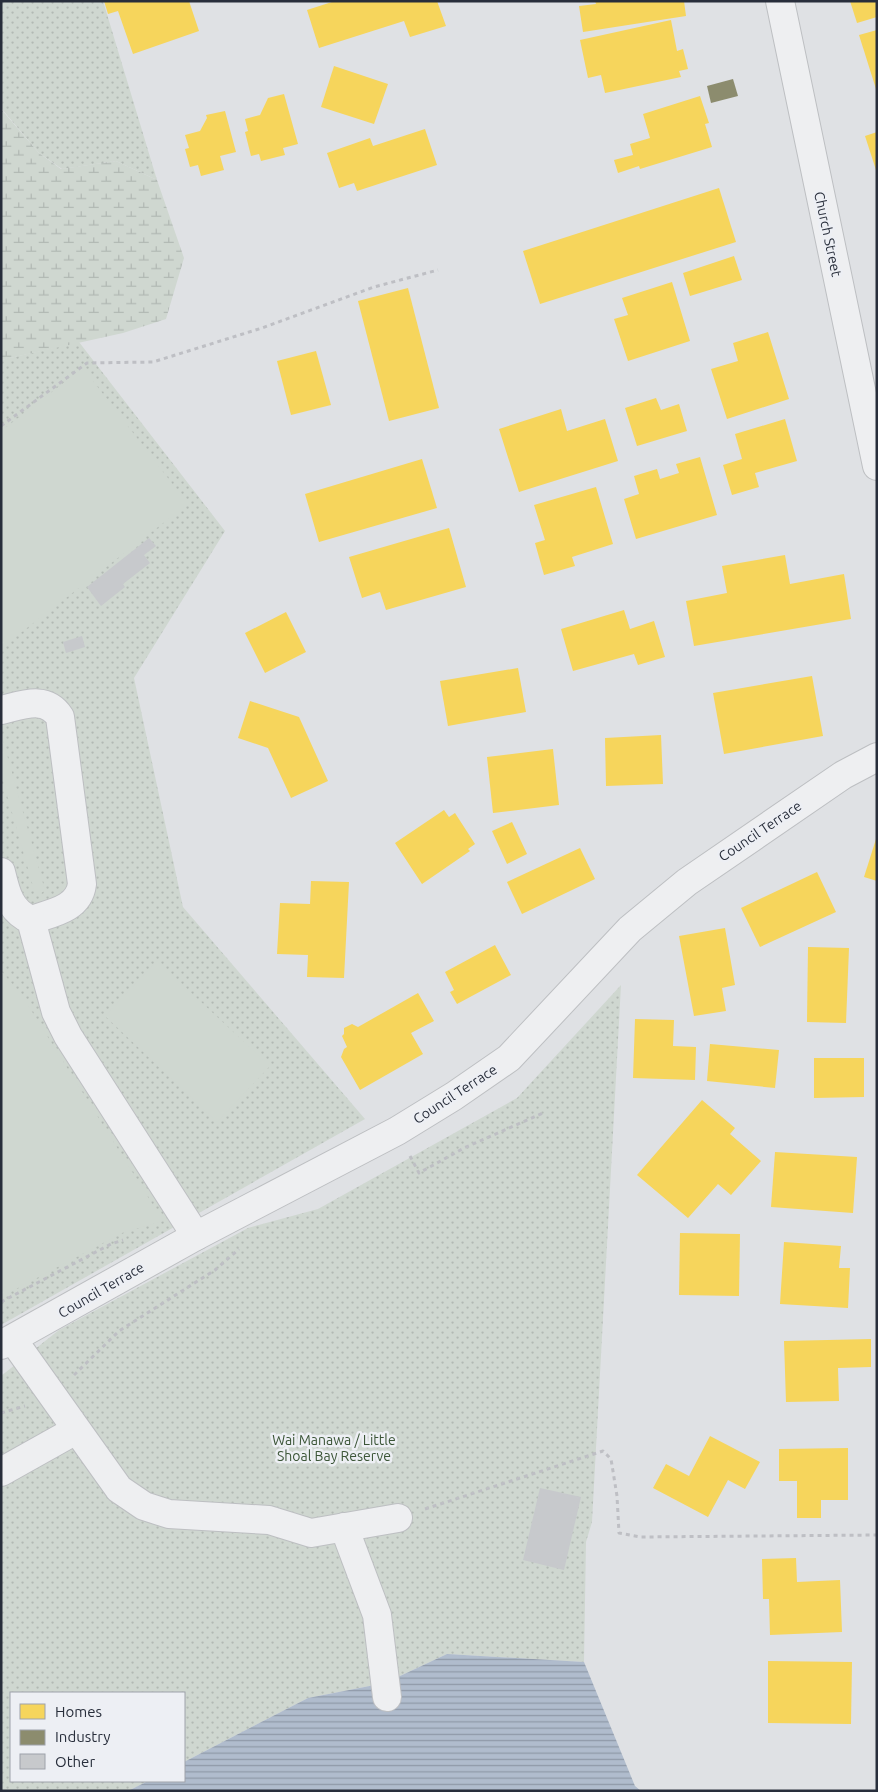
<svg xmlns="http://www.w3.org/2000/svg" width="878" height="1792" viewBox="0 0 878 1792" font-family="Ubuntu,sans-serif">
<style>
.grass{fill:url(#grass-dots)}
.wetland{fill:url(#wetland-marsh)}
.garden{fill:#cfd7d0}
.water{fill:url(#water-rules)}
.homes{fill:#f6d55c}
.industry{fill:#8c8c6e}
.building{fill:#c7c9cc}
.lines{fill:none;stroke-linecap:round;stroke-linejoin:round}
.minor-casing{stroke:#bdbfc2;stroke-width:30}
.path{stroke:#bebfc4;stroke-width:3;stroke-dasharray:4 4;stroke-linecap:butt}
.minor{stroke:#eeeff1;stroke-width:28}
.labels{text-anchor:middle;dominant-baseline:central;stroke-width:5;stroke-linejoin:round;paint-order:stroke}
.street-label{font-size:14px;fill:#282e3b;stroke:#edeff4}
.park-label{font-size:14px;fill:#3b5537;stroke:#edeff4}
</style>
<defs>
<pattern id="grass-dots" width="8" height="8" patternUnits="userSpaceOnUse" patternTransform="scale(1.25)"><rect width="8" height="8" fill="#cfd7d0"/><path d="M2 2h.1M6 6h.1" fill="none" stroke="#b2b9b4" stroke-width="1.8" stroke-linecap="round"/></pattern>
<pattern id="wetland-marsh" width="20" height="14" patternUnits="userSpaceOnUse" patternTransform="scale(1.25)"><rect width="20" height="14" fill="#cfd7d0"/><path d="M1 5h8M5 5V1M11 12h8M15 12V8" fill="none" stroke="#b2b9b4"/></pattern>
<pattern id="water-rules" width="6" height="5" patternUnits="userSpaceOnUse" patternTransform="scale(1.25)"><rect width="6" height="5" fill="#b0bccd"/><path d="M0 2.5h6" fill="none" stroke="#8f99a8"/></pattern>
</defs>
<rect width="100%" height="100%" fill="#dfe1e4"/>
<g class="grass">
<polygon points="1,1 103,1 157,180 116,161 62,169 39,153 1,108"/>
<polygon points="79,342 225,531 134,678 183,907 365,1119 1,1325 1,360"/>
<polygon points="621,985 592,1522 586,1542 584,1662 447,1654 385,1683 308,1698 184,1762 184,1693 11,1693 11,1781 148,1781 128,1791 1,1791 1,1376 59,1330 248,1228 318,1209 517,1098"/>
</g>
<polygon class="wetland" points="1,109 39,153 61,169 116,161 157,180 184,258 166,319 123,333 1,360"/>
<g class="garden">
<polygon points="83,368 188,504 1,648 1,431"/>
<polygon points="1,733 44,887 44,891 40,894 34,890 1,774"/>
<polygon points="157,961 270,1066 217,1122 105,1016"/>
<polygon points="1,971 21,994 163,1221 122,1233 1,1297"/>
</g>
<polygon class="water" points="447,1654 584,1662 635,1786 641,1791 128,1791 148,1781 184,1781 184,1762 308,1698 385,1683"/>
<g class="homes">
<polygon points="104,1 189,1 199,31 133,54 118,11 108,14"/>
<polygon points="335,1 437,1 446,26 410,37 404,21 319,48 307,10"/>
<polygon points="595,1 684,1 686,16 583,32 579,6 596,4"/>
<polygon points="850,1 877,1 877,17 857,23"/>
<polygon points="671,20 677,51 683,49 688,69 679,71 681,77 605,93 601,75 588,78 580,40"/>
<polygon points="877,30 877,89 876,89 859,35"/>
<polygon points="334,66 388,84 374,124 321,107"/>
<polygon points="284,94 298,144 283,148 285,155 261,161 259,154 251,156 245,132 248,131 245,119 260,115 268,98"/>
<polygon points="700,96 709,123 705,124 712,147 640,169 639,166 618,173 614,160 633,155 630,144 650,138 643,114"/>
<polygon points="225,111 236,152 220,156 224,170 201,176 198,165 190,167 185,149 189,148 185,135 200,131 207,118 206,115"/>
<polygon points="425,129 437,165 357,191 354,183 339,188 327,153 370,138 373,146"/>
<polygon points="877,132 877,170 876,170 865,136"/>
<polygon points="719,188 736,242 540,304 523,251"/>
<polygon points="734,256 742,280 690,296 683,273"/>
<polygon points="672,282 690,341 628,361 614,319 628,315 622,298"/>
<polygon points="408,288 439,408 389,421 358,301"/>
<polygon points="768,332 789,399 727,419 711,369 738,361 733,343"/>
<polygon points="316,351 331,405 291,415 277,361"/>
<polygon points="656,398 661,410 679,404 687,431 637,446 625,408"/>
<polygon points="561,409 567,431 605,419 618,461 519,492 499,429"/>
<polygon points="785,419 797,461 755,473 759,487 732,495 723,465 742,459 735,434"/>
<polygon points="700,457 717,515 636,539 624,499 639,494 634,476 657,469 660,479 679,473 676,464"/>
<polygon points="422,459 437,508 319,542 305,494"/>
<polygon points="596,487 613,544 572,557 575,566 544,575 535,543 545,540 534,505"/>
<polygon points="449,528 466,587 386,610 380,592 362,598 349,557"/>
<polygon points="785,555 790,584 844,574 851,619 694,646 686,601 727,593 722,566"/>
<polygon points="624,610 630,629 654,621 665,657 638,665 634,654 573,671 561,629"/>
<polygon points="286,612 306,652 265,673 245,633"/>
<polygon points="518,668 526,712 448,726 440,681"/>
<polygon points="812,676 823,736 724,754 713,693"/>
<polygon points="250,701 299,717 328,781 291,798 268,748 238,738"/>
<polygon points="661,735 663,784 606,786 605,738"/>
<polygon points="553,749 559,805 493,813 487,757"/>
<polygon points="444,810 449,817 455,813 475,844 468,849 470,851 422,884 395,843"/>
<polygon points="512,822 527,854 507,864 492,831"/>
<polygon points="876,839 877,839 877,881 864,877"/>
<polygon points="580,848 595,879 522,914 507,882"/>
<polygon points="817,872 836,912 760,947 741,908"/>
<polygon points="311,881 349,882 344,978 307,977 308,955 277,954 280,903 310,904"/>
<polygon points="725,928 735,985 722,988 726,1011 694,1016 679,936"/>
<polygon points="495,945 511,975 457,1004 450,992 454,990 445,972"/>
<polygon points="808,947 849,948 846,1023 807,1022"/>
<polygon points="418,993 434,1021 411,1033 423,1054 360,1090 341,1057 344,1049 347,1047 342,1036 344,1034 344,1028 352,1024 358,1027"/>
<polygon points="635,1019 674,1020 673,1046 696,1047 695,1080 633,1078"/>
<polygon points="710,1044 779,1050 775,1088 707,1081"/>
<polygon points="814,1058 864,1058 864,1097 814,1098"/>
<polygon points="702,1100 735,1128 730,1134 761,1161 731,1195 718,1184 688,1218 637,1175"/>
<polygon points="775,1152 857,1157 853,1213 771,1207"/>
<polygon points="680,1233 740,1234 739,1296 679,1295"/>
<polygon points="784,1242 841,1246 839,1268 850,1268 848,1308 780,1304"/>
<polygon points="871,1339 871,1367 838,1368 839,1401 786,1402 784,1341"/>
<polygon points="710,1436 760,1462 745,1489 728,1480 708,1517 653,1488 666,1464 689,1476"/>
<polygon points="848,1448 848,1500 821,1500 821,1518 797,1518 797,1481 779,1481 779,1449"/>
<polygon points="796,1558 797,1582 840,1580 842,1632 770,1635 769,1599 763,1599 762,1559"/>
<polygon points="768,1661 852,1662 851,1724 768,1723"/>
</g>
<polygon class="industry" points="733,79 738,96 711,103 707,86"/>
<g class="building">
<polygon points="149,538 156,546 144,555 150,563 123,584 125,587 101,606 87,587"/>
<polygon points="82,636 85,647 66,653 63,642"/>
<polygon points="540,1488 581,1497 564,1570 523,1560"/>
</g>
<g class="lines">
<defs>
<g id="minor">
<polyline points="780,1 877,466"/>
<path d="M1 710C23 705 46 695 60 717L82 884C79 909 52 913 31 920"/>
<path d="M1 872C6 893 10 911 31 920L56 1012 68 1036 196 1236"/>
<polyline points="13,1340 119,1489 144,1506 169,1514 269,1520 311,1533 398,1518"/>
<polyline points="1,1345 196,1236 397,1131 454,1096 509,1058 630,929 687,882 843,775 877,757"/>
<polyline points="1,1472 76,1430"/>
<polyline points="344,1527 377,1615 387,1697"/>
</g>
</defs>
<use href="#minor" class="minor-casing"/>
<g class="path">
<polyline points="1,426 87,363 153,362 262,328 374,287 438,270"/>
<polyline points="410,1156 419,1173 464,1148 543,1113"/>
<polyline points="1,1302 111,1244 123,1240"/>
<polyline points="74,1375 119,1331 215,1270 239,1249"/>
<polyline points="1,1413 25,1406"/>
<polyline points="425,1509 603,1451 611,1459 617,1496 619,1533 640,1537 877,1535"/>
</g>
<use href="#minor" class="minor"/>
</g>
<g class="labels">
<g class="street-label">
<text transform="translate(828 234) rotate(78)">Church Street</text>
<text transform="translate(760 831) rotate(-34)">Council Terrace</text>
<text transform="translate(455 1094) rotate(-33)">Council Terrace</text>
<text transform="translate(101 1290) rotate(-30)">Council Terrace</text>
</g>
<g class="park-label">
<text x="334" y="1440">Wai Manawa / Little<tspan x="334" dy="16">Shoal Bay Reserve</tspan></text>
</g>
</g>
<rect width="878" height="1792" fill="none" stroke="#282e3b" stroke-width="5"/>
<rect x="10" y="1692" width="175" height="90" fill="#edeff4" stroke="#9ea2aa"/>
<rect x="20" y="1704" width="25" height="15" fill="#f6d55c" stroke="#9ea2aa"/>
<text x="55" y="1717" font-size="15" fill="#282e3b">Homes</text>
<rect x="20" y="1730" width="25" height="15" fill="#8c8c6e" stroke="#9ea2aa"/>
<text x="55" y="1742" font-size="15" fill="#282e3b">Industry</text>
<rect x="20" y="1754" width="25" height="15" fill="#c7c9cc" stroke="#9ea2aa"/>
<text x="55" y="1767" font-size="15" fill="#282e3b">Other</text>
</svg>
